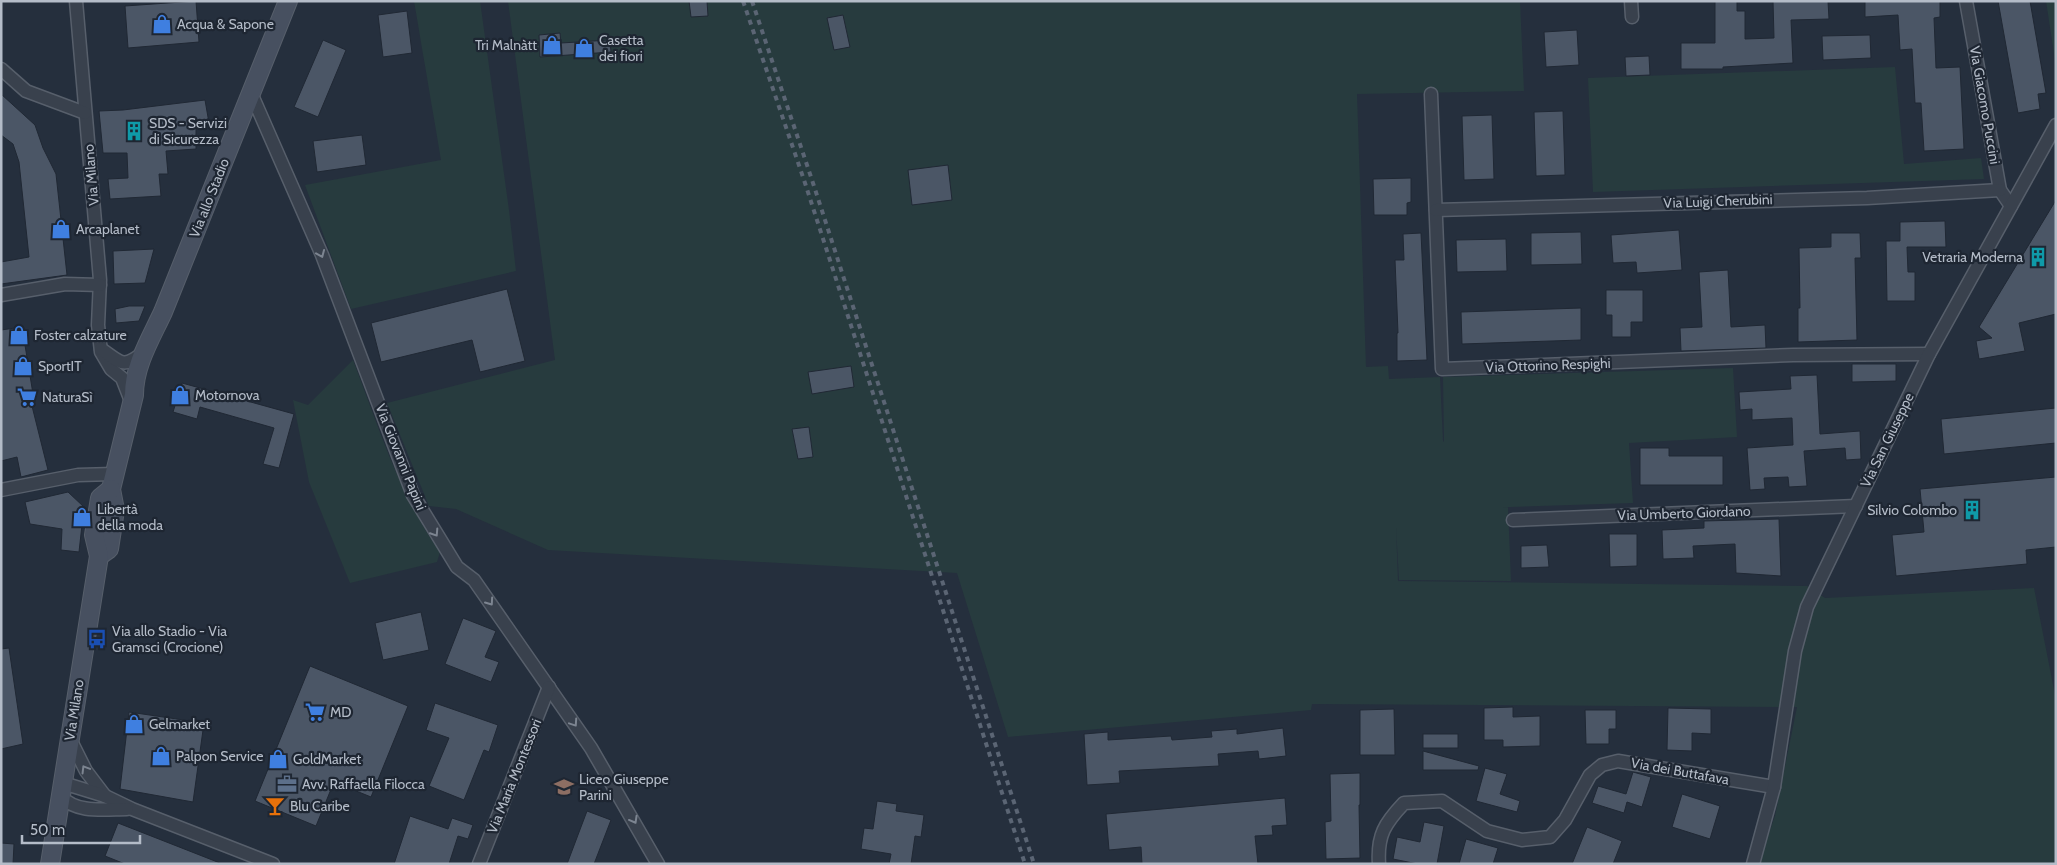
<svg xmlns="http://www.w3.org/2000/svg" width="2057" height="865" viewBox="0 0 2057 865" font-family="Cabin,sans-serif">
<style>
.green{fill:#273b3e}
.building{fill:#4b5666;stroke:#202834}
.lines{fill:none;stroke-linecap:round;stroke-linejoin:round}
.minor-casing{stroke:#575f6b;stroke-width:15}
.secondary-casing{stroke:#575f6b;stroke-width:20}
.minor{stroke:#39414d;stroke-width:12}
.secondary{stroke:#475060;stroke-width:18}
.rail{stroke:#5b6574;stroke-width:4;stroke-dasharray:5 5;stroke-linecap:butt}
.oneway{stroke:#7d8591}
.labels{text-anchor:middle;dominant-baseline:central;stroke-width:4.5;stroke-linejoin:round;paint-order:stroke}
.poi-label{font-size:14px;fill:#b4bcc8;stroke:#1e2632;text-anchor:start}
.street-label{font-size:14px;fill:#b4bcc8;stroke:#1e2632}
</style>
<rect width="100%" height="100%" fill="#252f3d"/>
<g class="green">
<polygon points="414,1 480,1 509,210 516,271 351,309 305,185 441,160"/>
<polygon points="508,1 1520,1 1524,91 1357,94 1366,367 1388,366 1389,379 1440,377 1443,441 1444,442 1443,377 1733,368 1737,437 1629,443 1633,503 1477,508 1508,507 1511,581 1399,580 1396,527 1398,581 1807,586 1825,598 2034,588 2056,700 2056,864 1758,864 1775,816 1797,707 1312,704 1311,710 1008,737 957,573 548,550 456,509 429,506 387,403 555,360"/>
<polygon points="2046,1 2056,1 2056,67"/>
<polygon points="1895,67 1904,164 1981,158 1984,179 1593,192 1588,78"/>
<path d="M353 360C378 425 399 495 440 552L437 562 350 583 309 482 293 400 308 405Z"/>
</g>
<g class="building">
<polygon points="196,1 199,42 128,48 125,6"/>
<polygon points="689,1 707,1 708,16 691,17"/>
<polygon points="1715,1 1737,1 1737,11 1745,11 1745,39 1774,38 1773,1 1828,1 1829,19 1791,20 1793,63 1723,67 1723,69 1681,69 1681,43 1715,43"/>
<polygon points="1865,1 1940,1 1940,17 1934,18 1936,68 1960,67 1964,149 1924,151 1921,103 1915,103 1912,49 1900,50 1898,15 1865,17"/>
<polygon points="1998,1 2030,1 2046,93 2038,94 2040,109 2018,113"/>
<polygon points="407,11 412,53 383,57 378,15"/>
<polygon points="843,15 850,47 834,50 827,18"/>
<polygon points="1577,30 1579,65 1546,67 1544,32"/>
<polygon points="560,33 561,43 610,40 611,52 540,57 539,35"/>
<polygon points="1870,35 1871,58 1823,60 1822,36"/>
<polygon points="323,40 346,50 318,117 294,107"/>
<polygon points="1649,56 1650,75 1626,76 1625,57"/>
<polygon points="1,94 35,125 43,148 56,174 67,275 1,284 1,262 29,257 19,162 13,144 1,135"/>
<polygon points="205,100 209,123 196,125 196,149 166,151 168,174 159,174 161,196 110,199 108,179 128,178 127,153 103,153 99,111 123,110"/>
<polygon points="1563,111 1565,175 1536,176 1534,112"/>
<polygon points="1492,115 1494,179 1464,180 1462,116"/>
<polygon points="362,135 366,165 317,172 313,141"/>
<polygon points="948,165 952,200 912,205 908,170"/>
<polygon points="1411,178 1411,202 1407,203 1407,215 1374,215 1373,179"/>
<polygon points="2056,200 2056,314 2019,323 2025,351 1979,359 1976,341 1992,338 1979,327"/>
<polygon points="1945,221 1946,247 1907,247 1908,272 1915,272 1915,301 1887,301 1886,241 1900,241 1900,222"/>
<polygon points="1679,230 1682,270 1637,273 1636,262 1613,263 1611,235"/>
<polygon points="1581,232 1582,264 1531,265 1531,233"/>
<polygon points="1421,233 1427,360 1397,361 1397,333 1398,333 1395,260 1404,260 1403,234"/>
<polygon points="1831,233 1860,233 1861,258 1855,258 1857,340 1798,342 1798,308 1800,308 1799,248 1831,247"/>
<polygon points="1506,239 1507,271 1457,272 1456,240"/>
<polygon points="154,249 145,283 114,284 113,251"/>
<polygon points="1728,270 1731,327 1765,325 1766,348 1681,351 1680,328 1702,327 1699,272"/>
<polygon points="507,289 525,361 480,372 472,340 381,362 371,323"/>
<polygon points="1606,290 1643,290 1643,322 1631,322 1631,337 1612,337 1612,315 1606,315"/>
<polygon points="129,306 145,306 139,321 116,323 115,309"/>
<polygon points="1581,308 1581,340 1462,344 1461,312"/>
<polygon points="22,327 35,406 32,406 48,470 21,477 17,457 1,461 1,330"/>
<polygon points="1852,364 1896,364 1896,381 1852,382"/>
<polygon points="851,366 854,387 812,394 808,372"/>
<polygon points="1817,375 1820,434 1860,431 1861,459 1846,460 1845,448 1804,451 1807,486 1789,487 1788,477 1764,478 1765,489 1750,490 1747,448 1793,445 1792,418 1752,420 1752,409 1740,410 1739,392 1791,389 1790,376"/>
<polygon points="182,383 294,414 279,468 263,464 274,428 200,407 197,419 173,412"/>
<polygon points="2056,408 2056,443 1944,454 1941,419"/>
<polygon points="809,427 813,457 798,459 792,429"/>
<polygon points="1640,448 1669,448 1669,456 1723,456 1723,485 1640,485"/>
<polygon points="2056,477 2056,547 2026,550 2027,564 1896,576 1892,535 1924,532 1920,489"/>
<polygon points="68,492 84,507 79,552 61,550 62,529 30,524 25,502"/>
<polygon points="1779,519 1781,576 1736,573 1735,544 1693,546 1694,558 1663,559 1662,530 1704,528 1704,521"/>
<polygon points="1609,534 1637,534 1637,566 1610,567"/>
<polygon points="1547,545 1549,567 1521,568 1521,546"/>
<polygon points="421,612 429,650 383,660 375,623"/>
<polygon points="463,618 496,631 485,657 499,662 491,682 445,664"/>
<polygon points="9,648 23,744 1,749 1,649"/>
<polygon points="310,666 408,706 371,797 334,782 316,826 255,801"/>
<polygon points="435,703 498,725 489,752 484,750 464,800 429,786 449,738 426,730"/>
<polygon points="1513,707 1513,717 1540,716 1540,746 1503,747 1503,740 1484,740 1484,708"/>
<polygon points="1668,708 1711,709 1711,734 1692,733 1692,751 1667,750"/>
<polygon points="1394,709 1395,755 1360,755 1360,710"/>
<polygon points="1585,710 1616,710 1616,729 1609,729 1609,744 1586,744"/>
<polygon points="129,712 204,723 193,802 120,789"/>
<polygon points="1283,728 1286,756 1259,759 1258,751 1218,754 1219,766 1119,771 1120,783 1087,785 1084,734 1108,732 1108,740 1171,736 1172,740 1212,737 1211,731 1237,729 1237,734"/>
<rect x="1423" y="734" width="35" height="14"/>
<polygon points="1423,751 1479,766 1478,770 1423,770"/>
<polygon points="1485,768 1507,774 1500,794 1520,801 1517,812 1476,801"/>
<polygon points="1633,772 1651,777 1642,807 1627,802 1624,813 1592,803 1598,786 1626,794"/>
<polygon points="1360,773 1360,805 1359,805 1360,858 1326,859 1325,822 1331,821 1330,774"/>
<polygon points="1682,794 1720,806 1710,839 1672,827"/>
<polygon points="1285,798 1287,825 1272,826 1273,835 1255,836 1258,864 1142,864 1141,847 1109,850 1106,814"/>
<polygon points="877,801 897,804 896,811 924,815 921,837 915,836 911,864 889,864 891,854 861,849 864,828 873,829"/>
<polygon points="587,811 611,820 594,864 567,864"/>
<polygon points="410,816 448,829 452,818 473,825 468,839 458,836 449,864 394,864"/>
<polygon points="1424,822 1444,826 1437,864 1418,864 1393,859 1397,837 1420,842"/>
<polygon points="118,823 220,863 220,864 125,864 105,856"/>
<polygon points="1587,827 1622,841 1613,864 1572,864"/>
<polygon points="1466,839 1498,848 1493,864 1459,864"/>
<polygon points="1,843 14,844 13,864 1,864"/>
</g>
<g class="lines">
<defs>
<g id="minor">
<polyline points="76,1 100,280 98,325 101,352 111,369 122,378 131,401"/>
<polyline points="1631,1 1632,17"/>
<polyline points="1966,1 2000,190 2011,206"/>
<polyline points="1,69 26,91 85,113"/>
<polyline points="251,93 322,255 413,495 457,567 474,580 591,748 658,864"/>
<polyline points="1431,94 1442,369 1793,355 1929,354"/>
<polyline points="1436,210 1867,198 2000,190"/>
<polyline points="1,295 65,284 100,285"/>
<path d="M101 349C122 363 122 369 143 353"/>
<polyline points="1,490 78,475 114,474"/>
<polyline points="1513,520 1856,506"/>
<polyline points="70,739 86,771 105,796"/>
<polyline points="63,783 105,796 132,809 273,864"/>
<path d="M61 796C76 814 106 809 127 809"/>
<polyline points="479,864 549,687"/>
<path d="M1379 864C1377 835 1385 823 1404 803L1442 801 1487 831 1522 840 1550 837 1565 820 1590 775 1602 765 1618 761 1774 787"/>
<polyline points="1753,864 1774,787 1795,651 1807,607 1929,354 2056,125"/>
</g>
<g id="secondary">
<path d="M99 556 109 549 115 510 111 489 134 395C134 365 151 338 163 312L288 1"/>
<polyline points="50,864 99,556 94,535 100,498 111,489"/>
</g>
</defs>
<use href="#minor" class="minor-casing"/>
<use href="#secondary" class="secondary-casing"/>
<use href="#minor" class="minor"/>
<use href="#secondary" class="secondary"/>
<g class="rail">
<polyline points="743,1 805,183 1025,864"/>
<polyline points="752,1 812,180 1034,864"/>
</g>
</g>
<defs><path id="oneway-chevron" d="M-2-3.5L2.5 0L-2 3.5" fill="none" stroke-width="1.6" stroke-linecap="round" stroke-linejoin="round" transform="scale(1.25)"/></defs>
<g class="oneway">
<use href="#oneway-chevron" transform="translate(321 254) rotate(67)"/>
<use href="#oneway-chevron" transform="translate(435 533) rotate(57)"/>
<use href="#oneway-chevron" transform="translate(490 602) rotate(55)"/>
<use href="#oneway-chevron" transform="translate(574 723) rotate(56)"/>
<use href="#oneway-chevron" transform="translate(85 769) rotate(-121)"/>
<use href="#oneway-chevron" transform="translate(634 820) rotate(61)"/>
</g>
<defs>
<symbol id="shop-bare" viewBox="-9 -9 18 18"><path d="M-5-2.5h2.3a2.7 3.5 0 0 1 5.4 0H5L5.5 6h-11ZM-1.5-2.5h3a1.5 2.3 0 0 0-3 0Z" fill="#3f7fe0" stroke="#1e2632" stroke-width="2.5" paint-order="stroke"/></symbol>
<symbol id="building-bare" viewBox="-9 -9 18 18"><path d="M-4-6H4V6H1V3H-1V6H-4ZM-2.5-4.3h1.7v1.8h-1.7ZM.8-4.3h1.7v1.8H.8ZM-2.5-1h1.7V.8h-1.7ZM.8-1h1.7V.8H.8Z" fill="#0f9aa8" stroke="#1e2632" stroke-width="2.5" paint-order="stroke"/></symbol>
<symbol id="supermarket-bare" viewBox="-9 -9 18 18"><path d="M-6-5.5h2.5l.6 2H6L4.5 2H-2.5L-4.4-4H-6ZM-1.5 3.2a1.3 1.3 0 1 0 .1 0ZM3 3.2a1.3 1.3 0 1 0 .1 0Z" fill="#3f7fe0" stroke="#1e2632" stroke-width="2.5" paint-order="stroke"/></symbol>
<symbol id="bus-bare" viewBox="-9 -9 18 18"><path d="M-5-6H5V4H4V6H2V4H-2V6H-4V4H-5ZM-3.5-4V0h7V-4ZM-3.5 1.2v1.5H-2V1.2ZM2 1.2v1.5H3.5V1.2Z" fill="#1a4fb4" stroke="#1e2632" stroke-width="2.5" paint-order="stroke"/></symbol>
<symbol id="office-bare" viewBox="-9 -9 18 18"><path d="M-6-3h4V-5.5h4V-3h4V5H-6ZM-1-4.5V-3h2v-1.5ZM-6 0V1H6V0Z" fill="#5c6f8a" stroke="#1e2632" stroke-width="2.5" paint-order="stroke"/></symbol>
<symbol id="school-bare" viewBox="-9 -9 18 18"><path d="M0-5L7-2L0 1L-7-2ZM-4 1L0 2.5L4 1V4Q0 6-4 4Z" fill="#8d6e63" stroke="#1e2632" stroke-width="2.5" paint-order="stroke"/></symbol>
<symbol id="bar-bare" viewBox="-9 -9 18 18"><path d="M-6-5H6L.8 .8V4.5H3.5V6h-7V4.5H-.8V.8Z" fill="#e8710a" stroke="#1e2632" stroke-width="2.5" paint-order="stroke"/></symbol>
</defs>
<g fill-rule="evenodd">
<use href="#shop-bare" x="148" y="10" width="28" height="28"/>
<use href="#shop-bare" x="538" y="31" width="28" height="28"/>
<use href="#shop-bare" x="570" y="34" width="28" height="28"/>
<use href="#building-bare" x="120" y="117" width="28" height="28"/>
<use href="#shop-bare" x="47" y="215" width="28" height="28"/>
<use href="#building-bare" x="2024" y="243" width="28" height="28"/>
<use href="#shop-bare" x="5" y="321" width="28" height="28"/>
<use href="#shop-bare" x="9" y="352" width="28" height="28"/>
<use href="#shop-bare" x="166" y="381" width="28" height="28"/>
<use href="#supermarket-bare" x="13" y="383" width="28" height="28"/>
<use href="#building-bare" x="1958" y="496" width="28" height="28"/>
<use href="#shop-bare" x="68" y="503" width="28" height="28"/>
<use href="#bus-bare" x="83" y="625" width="28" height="28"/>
<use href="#supermarket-bare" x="301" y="698" width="28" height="28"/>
<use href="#shop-bare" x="120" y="710" width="28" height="28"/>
<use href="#shop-bare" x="147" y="742" width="28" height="28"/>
<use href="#shop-bare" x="264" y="745" width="28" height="28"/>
<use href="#office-bare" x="273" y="770" width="28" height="28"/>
<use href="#school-bare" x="550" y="773" width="28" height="28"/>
<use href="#bar-bare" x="261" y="792" width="28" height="28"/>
</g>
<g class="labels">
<g class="poi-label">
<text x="177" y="24">Acqua &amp; Sapone</text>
<text x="599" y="40">Casetta<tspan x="599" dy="16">dei fiori</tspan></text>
<text x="537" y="45" text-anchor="end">Tri Malnàtt</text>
<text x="149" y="123">SDS - Servizi<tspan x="149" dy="16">di Sicurezza</tspan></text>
<text x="76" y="229">Arcaplanet</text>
<text x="2023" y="257" text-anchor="end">Vetraria Moderna</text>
<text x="34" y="335">Foster calzature</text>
<text x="38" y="366">SportIT</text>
<text x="195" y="395">Motornova</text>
<text x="42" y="397">NaturaSì</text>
<text x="97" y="509">Libertà<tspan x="97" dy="16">della moda</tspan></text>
<text x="1957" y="510" text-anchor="end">Silvio Colombo</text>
<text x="112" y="631">Via allo Stadio - Via<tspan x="112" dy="16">Gramsci (Crocione)</tspan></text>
<text x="330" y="712">MD</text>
<text x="149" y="724">Gelmarket</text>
<text x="176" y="756">Palpon Service</text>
<text x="293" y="759">GoldMarket</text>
<text x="579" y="779">Liceo Giuseppe<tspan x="579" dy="16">Parini</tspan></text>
<text x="302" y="784">Avv. Raffaella Filocca</text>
<text x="290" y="806">Blu Caribe</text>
</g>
<g class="street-label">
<text transform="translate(1985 105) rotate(80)">Via Giacomo Puccini</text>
<text transform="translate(91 175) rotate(-95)">Via Milano</text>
<text transform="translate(209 198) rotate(-68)">Via allo Stadio</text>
<text transform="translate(1718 201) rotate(-2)">Via Luigi Cherubini</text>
<text transform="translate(1548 365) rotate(-2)">Via Ottorino Respighi</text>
<text transform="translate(1887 440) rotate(-64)">Via San Giuseppe</text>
<text transform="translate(401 457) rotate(68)">Via Giovanni Papini</text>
<text transform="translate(1684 513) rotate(-2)">Via Umberto Giordano</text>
<text transform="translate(74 710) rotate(-81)">Via Milano</text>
<text transform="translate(1680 771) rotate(10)">Via dei Buttafava</text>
<text transform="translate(514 776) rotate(-68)">Via Maria Montessori</text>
</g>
</g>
<rect width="2057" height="865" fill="none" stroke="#b4bcc8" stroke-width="5"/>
<path d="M22 835v8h118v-8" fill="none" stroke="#b4bcc8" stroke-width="2.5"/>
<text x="30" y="835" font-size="15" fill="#b4bcc8" stroke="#1e2632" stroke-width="4" paint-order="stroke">50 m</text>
</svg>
